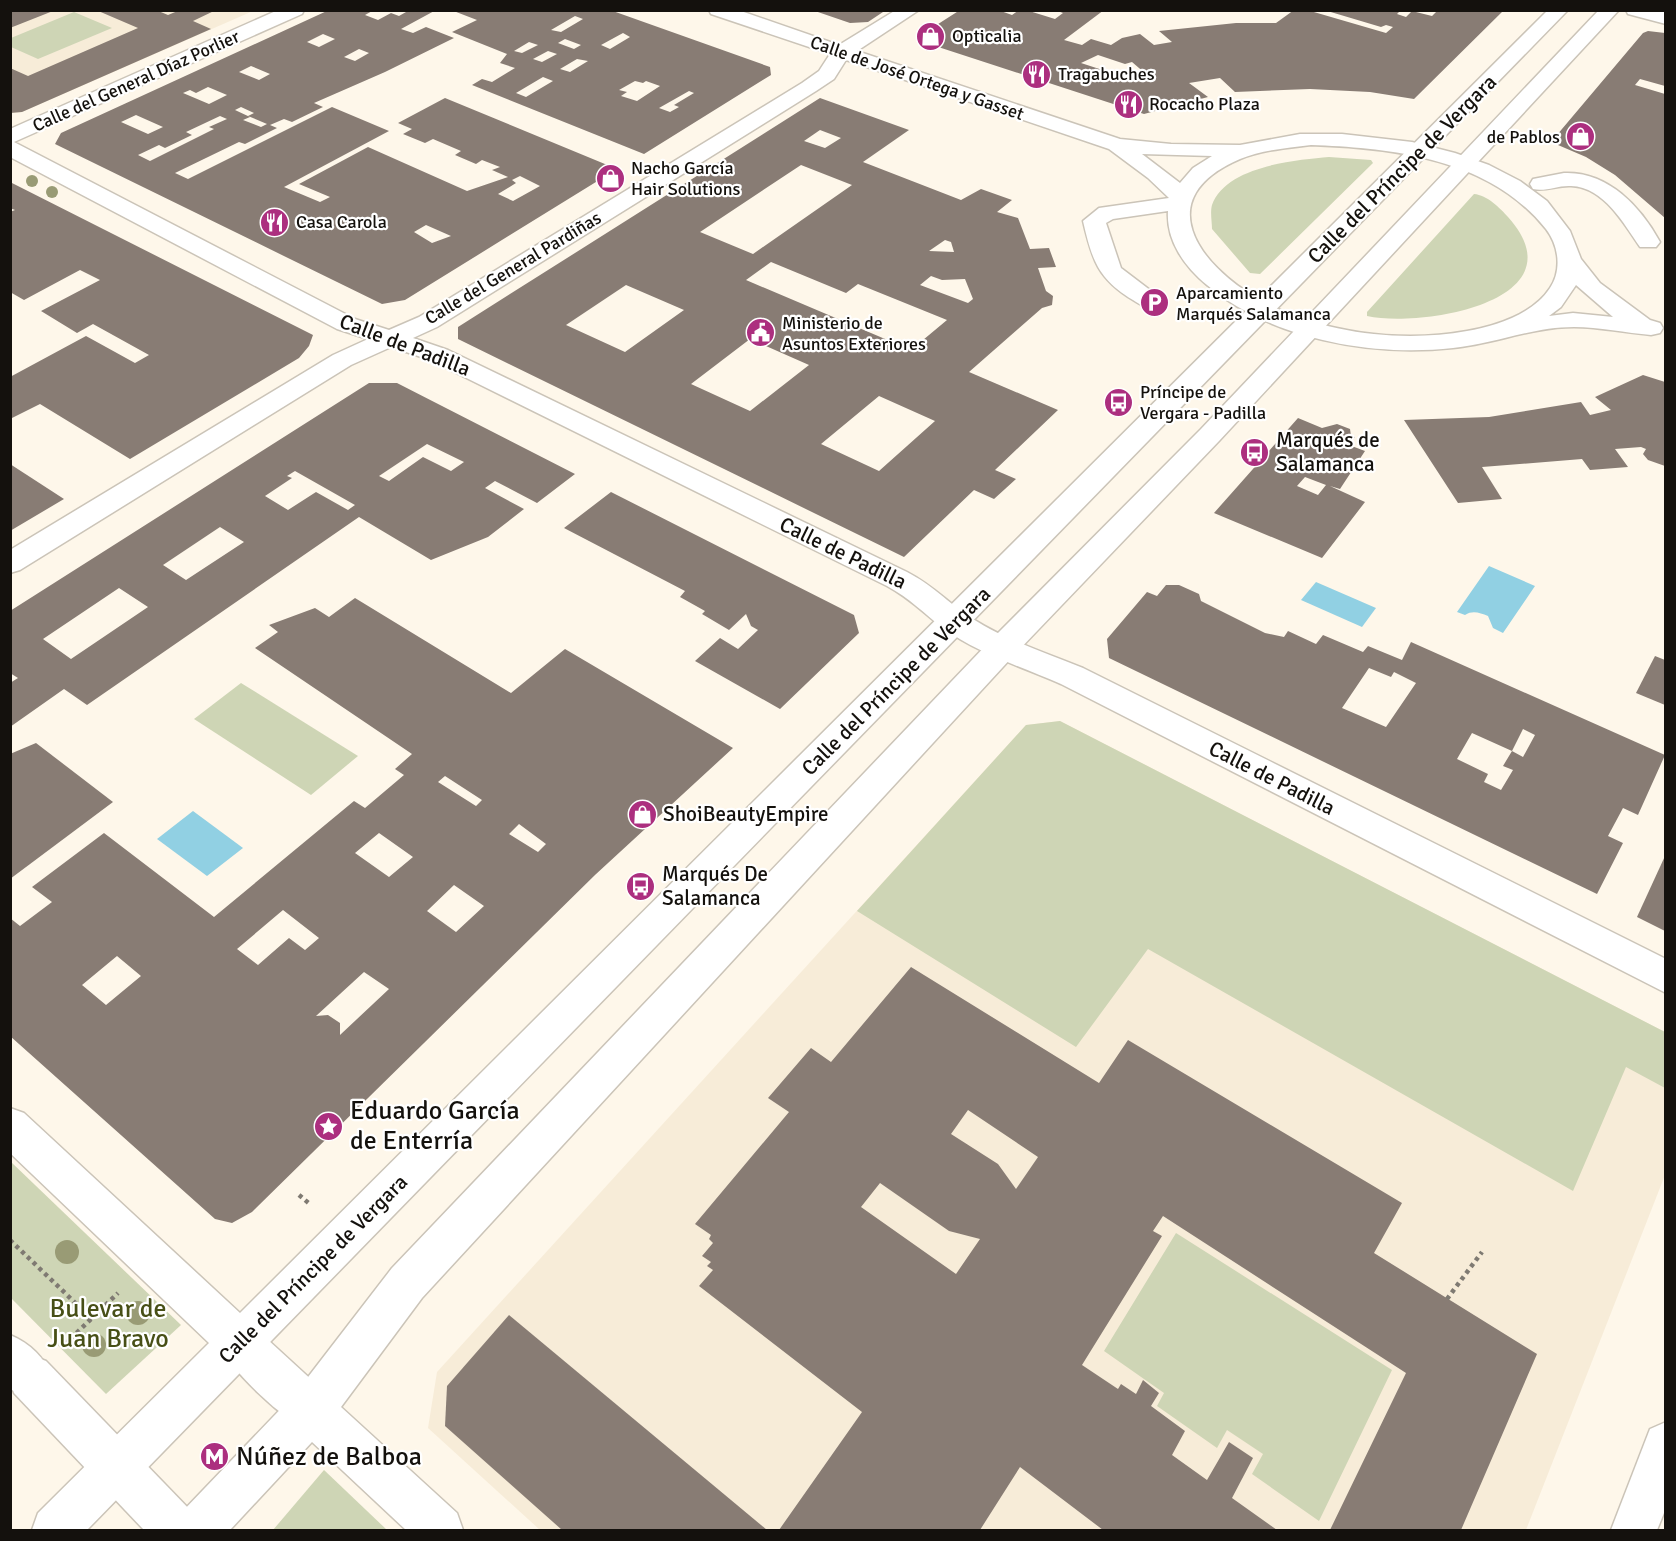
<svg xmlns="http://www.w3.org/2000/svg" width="1676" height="1541" viewBox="0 0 1676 1541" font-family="Signika,sans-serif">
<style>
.built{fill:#f7ecd8}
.green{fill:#ced5b5}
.water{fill:#91d0e3}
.building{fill:#887c74;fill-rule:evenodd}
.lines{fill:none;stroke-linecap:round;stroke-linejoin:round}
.minor-casing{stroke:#cbc4b8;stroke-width:3}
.major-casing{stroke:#cbc4b8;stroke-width:3}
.path{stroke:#7f7a72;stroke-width:4.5;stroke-dasharray:4 4;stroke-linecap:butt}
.minor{fill:#fff;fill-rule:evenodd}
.major{fill:#fff;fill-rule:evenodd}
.tree{fill:#999b75}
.labels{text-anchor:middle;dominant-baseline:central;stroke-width:4.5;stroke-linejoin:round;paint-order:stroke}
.far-poi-label{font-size:18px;fill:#14110d;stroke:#fff;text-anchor:start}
.far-street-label{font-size:18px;fill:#14110d;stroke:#fff}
.street-label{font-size:21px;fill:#14110d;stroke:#fff}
.poi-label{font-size:21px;fill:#14110d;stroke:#fff;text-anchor:start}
.near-poi-label{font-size:26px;fill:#14110d;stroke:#fff;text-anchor:start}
.near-park-label{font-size:26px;fill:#474f16;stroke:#fff}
</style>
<rect width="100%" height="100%" fill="#fef7ea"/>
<g class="built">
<polygon points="11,11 253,11 22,112 11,113"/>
<polygon points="1060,721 1665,1032 1665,1175 1526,1530 540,1530 428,1428 437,1372 1026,725"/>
</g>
<g class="green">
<polygon points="74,12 112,28 38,59 11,47 11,38"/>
<path d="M1329 157 1371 160 1373 163 1260 274 1250 273 1212 229C1212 222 1210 212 1212 205 1226 166 1295 160 1329 157Z"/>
<path d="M1474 194C1487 195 1500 208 1508 217 1583 301 1422 328 1367 316V312Z"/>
<polygon points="241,683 358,756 311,795 194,719"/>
<polygon points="1060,721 1665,1032 1665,1088 1626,1067 1573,1191 1148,949 1076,1047 857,911 1026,725"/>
<polygon points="10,1161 181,1325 106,1394 11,1298"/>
<polygon points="1176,1233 1392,1370 1319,1521 1252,1474 1263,1454 1227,1430 1217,1448 1157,1406 1164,1393 1104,1351"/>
<polygon points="324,1470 387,1530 273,1530"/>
</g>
<g class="water">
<path d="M1489 566 1535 586 1503 633 1493 628 1488 616C1480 613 1473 610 1465 615L1457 612Z"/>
<polygon points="1316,582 1376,608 1362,627 1301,600"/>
<polygon points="193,811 243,848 207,876 157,839"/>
</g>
<g class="building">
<polygon points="10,10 53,10 53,11 10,28"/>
<polygon points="96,10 156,10 168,15 180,10 216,10 193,21 211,29 22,112 10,113 10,68 28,76 138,28"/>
<path d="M329 10H374L365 15 378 20 391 13 399 16 406 12 403 10H436L401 29 413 33 426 27 454 38 385 72 314 103 323 107 292 122 284 119 270 125 277 128 245 144 239 142 175 173 188 179 332 107 389 131 284 187 320 202 330 197 299 184 368 147 467 191 508 177 492 170 500 167 482 160 476 164 455 155 461 151 433 139 425 143 403 134 412 129 398 123 445 98 617 169 405 300 382 304 55 144 61 133ZM323 34 335 39 319 47 307 42ZM359 49 369 53 355 61 344 57ZM251 66 270 74 259 80 239 72ZM208 87 227 95 209 104 183 93 190 90 196 93ZM241 107 254 113 248 116 267 124 261 127 243 120 250 117 235 110ZM136 115 163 127 148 134 121 122ZM220 116 227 119 209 127 214 129 150 161 138 155 159 145 165 148 192 135 186 132ZM520 176 540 186 513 201 498 194 516 183 512 180ZM426 225 451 236 432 243 414 232Z"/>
<path d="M451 10H610L770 67 771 75 644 154 472 85 482 79 492 82 515 68 500 63 507 54 452 32 477 20ZM575 16 583 19 561 32 551 30ZM623 33 630 37 610 49 601 45ZM565 39 581 45 574 49 558 43ZM529 42 538 45 522 53 514 51ZM548 51 557 54 542 62 533 59ZM577 59 588 61 570 72 560 69ZM543 77 553 81 526 97 516 93ZM635 81 643 83 646 81 660 86 637 101 621 96 627 92 619 90ZM689 91 694 93 674 105 679 107 670 112 659 108Z"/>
<polygon points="812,10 886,10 868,22 850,23"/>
<path d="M960 10H998L1012 15 1019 10H1026L1055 19 1063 13 1055 10H1104L1064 40 1082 45 1091 39 1111 45 1122 38 1140 34 1154 45 1172 42 1159 31 1236 23H1276L1294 10H1307L1386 33 1393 27 1386 25 1381 27 1324 10H1401L1397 14 1406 17 1412 11 1432 16 1438 10H1504L1414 99 1370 92 1310 89 1235 92 1220 78 1189 83 1208 97 1144 114 926 43 921 35ZM1098 55 1125 64 1132 62 1146 74 1127 78 1081 63Z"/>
<polygon points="1648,31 1665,33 1665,86 1640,79 1635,85 1665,94 1665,218 1615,175 1586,157 1551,142 1643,33"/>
<path d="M820 98 909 130 863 162 961 200 981 189 1012 200 997 212 1018 218 1030 249 1049 248 1056 267 1038 268 1046 291 1053 296 1052 305 1042 308 969 372 1058 410 995 470 1016 479 994 499 974 490 904 557 458 339V327ZM820 130 841 138 825 148 804 141ZM801 165 852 185 753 254 700 232ZM945 240 951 242 954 252 929 251ZM771 262 846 293 858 284 947 320 911 350 746 280ZM931 276 942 280 965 279 973 299 968 303 920 285ZM626 285 684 310 625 352 566 325ZM750 339 809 365 750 411 691 384ZM879 396 935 421 879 471 821 444Z"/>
<polygon points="10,182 313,335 309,346 299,358 130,459 40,404 10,419 10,377 86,336 135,363 149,355 93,324 77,333 41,311 100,280 80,270 24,300 10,292 10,212 15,210 10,208"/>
<polygon points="1643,375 1665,382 1665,466 1648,460 1643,454 1646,449 1641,447 1615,449 1628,467 1590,470 1582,459 1482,467 1502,499 1458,503 1404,420 1489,417 1581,402 1590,415 1611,410 1595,397"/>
<path d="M369 383H397L575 474 537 503 495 481 485 488 524 509 488 537 431 560 359 517 87 705 64 689 10 727V683L18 678 10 673V611ZM427 444 464 462 451 471 423 457 389 481 379 476ZM295 471 355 505 348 510 316 492 288 510 265 496 292 478 287 476ZM220 527 244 542 186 580 163 565ZM119 588 148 607 71 659 43 639Z"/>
<path d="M1298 418 1322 428 1337 424 1350 429 1351 436 1355 437 1349 445 1365 451 1340 489 1330 486 1365 502 1322 558 1214 513ZM1305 477 1326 485 1318 495 1297 486Z"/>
<polygon points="10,464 64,499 10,531"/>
<polygon points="611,492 854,615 859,633 780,709 695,661 720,638 738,649 758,630 751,626 746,614 729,630 702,614 705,611 680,597 685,591 564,528"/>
<path d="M1166 585H1179L1199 594 1201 601 1265 633 1284 637 1288 631 1316 644 1323 635 1363 652 1368 646 1402 660 1411 642 1665 755 1638 815 1623 808 1608 836 1623 843 1597 894 1109 658 1107 639 1147 592 1157 596ZM1369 668 1391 677 1394 672 1416 683 1386 727 1342 708ZM1523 729 1535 735 1523 757 1512 751 1503 766 1513 770 1501 790 1484 782 1488 774 1457 759 1472 733 1512 751Z"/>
<path d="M355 598 511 693 565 649 733 748 595 875 252 1212 232 1223 215 1219 10 1036V918L20 926 52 902 32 887 104 833 214 917 354 801 365 808 404 775 395 769 412 754 255 648 278 632 269 625 315 608 329 617ZM445 776 482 800 476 806 438 782ZM519 824 546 844 538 852 509 834ZM379 833 413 857 389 877 355 853ZM454 885 484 906 456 932 427 911ZM283 910 319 938 305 950 289 938 258 965 237 949ZM117 956 141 976 106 1005 82 985ZM364 972 389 989 340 1035V1023L328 1015 316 1016Z"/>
<polygon points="1655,656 1665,660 1665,705 1636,693"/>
<polygon points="36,743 113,802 10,879 10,754"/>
<polygon points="1665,856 1665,931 1637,917"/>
<path d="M911 967 1099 1083 1128 1040 1402 1203 1374 1253 1537 1354 1461 1530H1330L1406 1373 1163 1216 1153 1231 1162 1236 1082 1365 1118 1389 1121 1384 1136 1394 1143 1380 1159 1393 1151 1406 1185 1431 1172 1455 1207 1480 1229 1442 1253 1458 1232 1498 1277 1530H1103L1020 1467 980 1530H779L862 1412 699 1286 713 1270 707 1266 711 1262 702 1256 713 1243 709 1239 711 1235 695 1224 789 1112 768 1098 811 1048 831 1062ZM968 1110 1038 1157 1016 1189 998 1164 951 1134ZM880 1183 949 1231 980 1239 956 1274 861 1207Z"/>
<polygon points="509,1315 767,1530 562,1530 445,1426 447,1386"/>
</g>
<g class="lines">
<defs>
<g id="minor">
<path d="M278 10H304L302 14 14 142 355 319 389 330 419 317 802 83 819 71 830 54 711 14 709 10H738L839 45 896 10H919L857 51 1120 139 1171 144 1240 145 1300 134H1342L1412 142 1455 153 1489 165 1520 181 1547 201 1570 231 1581 259 1600 283 1650 320 1660 323 1663 328 1660 333 1651 335C1626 333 1599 327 1574 327 1532 327 1494 344 1453 348 1371 357 1271 339 1207 285 1185 267 1166 241 1168 211L1113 219 1106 223 1121 268 1167 303 1164 308C1151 311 1144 307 1133 300 1098 279 1092 260 1083 221L1099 208 1169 198 1148 178 1109 149 846 60 834 79 816 91 437 327 413 338 448 350 907 572C932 585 943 598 964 613 999 638 1044 652 1083 668L1666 959V993L1061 684C1022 667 977 653 943 628 922 612 911 599 887 586L430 360 391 347 351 365 20 570 10 573V550L333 355 368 339 337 329 10 157V129ZM1311 145C1395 148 1490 159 1546 229 1559 246 1562 270 1550 288 1533 314 1496 326 1467 331 1400 343 1320 333 1260 300 1198 265 1149 198 1240 159 1262 150 1287 148 1311 145ZM1142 154 1212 156 1193 168 1180 183ZM1576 285 1613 317 1573 313 1549 316 1561 307Z"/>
<polygon points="1626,10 1666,12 1666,24 1628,14"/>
<path d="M1564 173C1608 171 1641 207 1660 242L1656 247H1640C1624 224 1604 187 1571 186 1558 185 1546 192 1533 189L1530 184 1533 179Z"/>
<path d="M240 1321 255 1328 327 1394 333 1410 327 1426 311 1432C285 1422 229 1369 218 1343L225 1328Z"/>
<path d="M30 1355 46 1361 193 1513 199 1530H144L14 1393C10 1381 10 1373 14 1361Z"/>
<polygon points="1666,1422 1666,1508 1657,1530 1611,1530 1650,1429"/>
</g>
<g id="major">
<polygon points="1548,10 1568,10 87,1530 32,1530 38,1513 209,1343 10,1153 10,1108 24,1113 240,1313"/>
<polygon points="1599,10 1619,10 1219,441 1014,655 422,1298 341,1407 457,1513 463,1530 406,1530 312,1442 230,1530 175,1530 181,1513 295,1394 392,1268 992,639 1201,429"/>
<path d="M10 1335C31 1344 44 1357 52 1377L46 1393 30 1399 10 1389Z"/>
</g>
</defs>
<use href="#minor" class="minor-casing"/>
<use href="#major" class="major-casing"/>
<g class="path">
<polyline points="299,1195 311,1205"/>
<polyline points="10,1240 92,1319"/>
<polyline points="1447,1299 1482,1252"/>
<polyline points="65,1344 118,1293"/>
</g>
<use href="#minor" class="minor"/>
<use href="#major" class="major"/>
</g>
<g class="tree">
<circle cx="32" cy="181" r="6"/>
<circle cx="52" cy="192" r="6"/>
<circle cx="67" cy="1252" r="12"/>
<circle cx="138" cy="1313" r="12"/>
<circle cx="94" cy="1345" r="12"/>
</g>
<defs>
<symbol id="shop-disc" viewBox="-11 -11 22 22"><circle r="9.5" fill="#ac2f7f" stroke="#fff"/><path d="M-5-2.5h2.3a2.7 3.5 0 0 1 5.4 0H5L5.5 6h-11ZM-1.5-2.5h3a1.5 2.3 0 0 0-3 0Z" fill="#fff"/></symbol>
<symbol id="restaurant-disc" viewBox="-11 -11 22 22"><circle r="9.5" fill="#ac2f7f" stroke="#fff"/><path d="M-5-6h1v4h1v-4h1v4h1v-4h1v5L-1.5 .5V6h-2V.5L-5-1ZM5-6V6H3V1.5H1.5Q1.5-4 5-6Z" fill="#fff"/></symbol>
<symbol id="parking-disc" viewBox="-11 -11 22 22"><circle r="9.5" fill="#ac2f7f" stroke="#fff"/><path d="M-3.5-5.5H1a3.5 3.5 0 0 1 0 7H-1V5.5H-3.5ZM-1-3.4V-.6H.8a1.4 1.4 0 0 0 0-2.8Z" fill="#fff"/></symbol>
<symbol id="civic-disc" viewBox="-11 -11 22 22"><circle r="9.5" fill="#ac2f7f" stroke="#fff"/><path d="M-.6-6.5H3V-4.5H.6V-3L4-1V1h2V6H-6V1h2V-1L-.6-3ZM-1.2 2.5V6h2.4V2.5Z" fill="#fff"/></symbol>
<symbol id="bus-disc" viewBox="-11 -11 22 22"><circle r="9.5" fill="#ac2f7f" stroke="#fff"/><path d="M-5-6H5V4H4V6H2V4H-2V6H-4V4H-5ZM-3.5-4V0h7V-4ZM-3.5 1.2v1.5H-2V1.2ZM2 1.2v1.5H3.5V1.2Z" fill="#fff"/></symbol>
<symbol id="sight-disc" viewBox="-11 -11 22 22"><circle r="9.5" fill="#ac2f7f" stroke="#fff"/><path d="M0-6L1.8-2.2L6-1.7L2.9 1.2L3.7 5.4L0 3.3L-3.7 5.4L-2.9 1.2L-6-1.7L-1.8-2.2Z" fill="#fff"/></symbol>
<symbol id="metro-disc" viewBox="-11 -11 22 22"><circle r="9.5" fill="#ac2f7f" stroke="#fff"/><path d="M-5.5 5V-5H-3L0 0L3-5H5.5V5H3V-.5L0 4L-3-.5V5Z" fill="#fff"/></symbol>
</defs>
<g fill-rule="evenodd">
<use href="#shop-disc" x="914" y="20" width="33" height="33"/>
<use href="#restaurant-disc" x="1020" y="58" width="33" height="33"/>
<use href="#restaurant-disc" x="1112" y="88" width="33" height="33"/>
<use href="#shop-disc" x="1564" y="120" width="33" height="33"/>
<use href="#shop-disc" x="594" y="162" width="33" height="33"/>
<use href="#restaurant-disc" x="258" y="206" width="33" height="33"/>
<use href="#parking-disc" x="1138" y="286" width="33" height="33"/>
<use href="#civic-disc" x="744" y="316" width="33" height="33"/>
<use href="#bus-disc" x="1102" y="386" width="33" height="33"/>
<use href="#bus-disc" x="1238" y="436" width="33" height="33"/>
<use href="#shop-disc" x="626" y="798" width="33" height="33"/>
<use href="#bus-disc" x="624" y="870" width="33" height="33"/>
<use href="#sight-disc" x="312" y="1110" width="33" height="33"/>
<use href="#metro-disc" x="198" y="1440" width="33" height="33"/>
</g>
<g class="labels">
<g class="far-poi-label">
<text x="952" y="36">Opticalia</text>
<text x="1058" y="74">Tragabuches</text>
<text x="1149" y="104">Rocacho Plaza</text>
<text x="1560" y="137" text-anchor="end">de Pablos</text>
<text x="631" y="168">Nacho García<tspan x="631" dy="21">Hair Solutions</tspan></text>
<text x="296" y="222">Casa Carola</text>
<text x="1176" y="293">Aparcamiento<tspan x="1176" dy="21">Marqués Salamanca</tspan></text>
<text x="782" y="323">Ministerio de<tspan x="782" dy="21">Asuntos Exteriores</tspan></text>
<text x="1140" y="392">Príncipe de<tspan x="1140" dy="21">Vergara - Padilla</tspan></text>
</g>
<g class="far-street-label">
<text transform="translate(917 78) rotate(19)">Calle de José Ortega y Gasset</text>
<text transform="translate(136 81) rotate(-24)">Calle del General Díaz Porlier</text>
<text transform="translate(513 268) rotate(-31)">Calle del General Pardiñas</text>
</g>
<g class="street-label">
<text transform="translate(1402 169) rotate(-45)">Calle del Príncipe de Vergara</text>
<text transform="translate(405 345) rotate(21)">Calle de Padilla</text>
<text transform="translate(843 553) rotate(26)">Calle de Padilla</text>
<text transform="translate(896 681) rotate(-45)">Calle del Príncipe de Vergara</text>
<text transform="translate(1272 778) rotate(27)">Calle de Padilla</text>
<text transform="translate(313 1269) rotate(-45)">Calle del Príncipe de Vergara</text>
</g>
<g class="poi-label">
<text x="1276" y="440">Marqués de<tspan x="1276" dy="24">Salamanca</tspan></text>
<text x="663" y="814">ShoiBeautyEmpire</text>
<text x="662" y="874">Marqués De<tspan x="662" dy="24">Salamanca</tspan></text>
</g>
<g class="near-poi-label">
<text x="350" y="1111">Eduardo García<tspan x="350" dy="30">de Enterría</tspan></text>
<text x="236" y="1457">Núñez de Balboa</text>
</g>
<g class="near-park-label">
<text x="108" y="1309">Bulevar de<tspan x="108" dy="30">Juan Bravo</tspan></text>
</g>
</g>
<rect width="1676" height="1541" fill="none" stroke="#14110d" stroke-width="24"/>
</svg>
